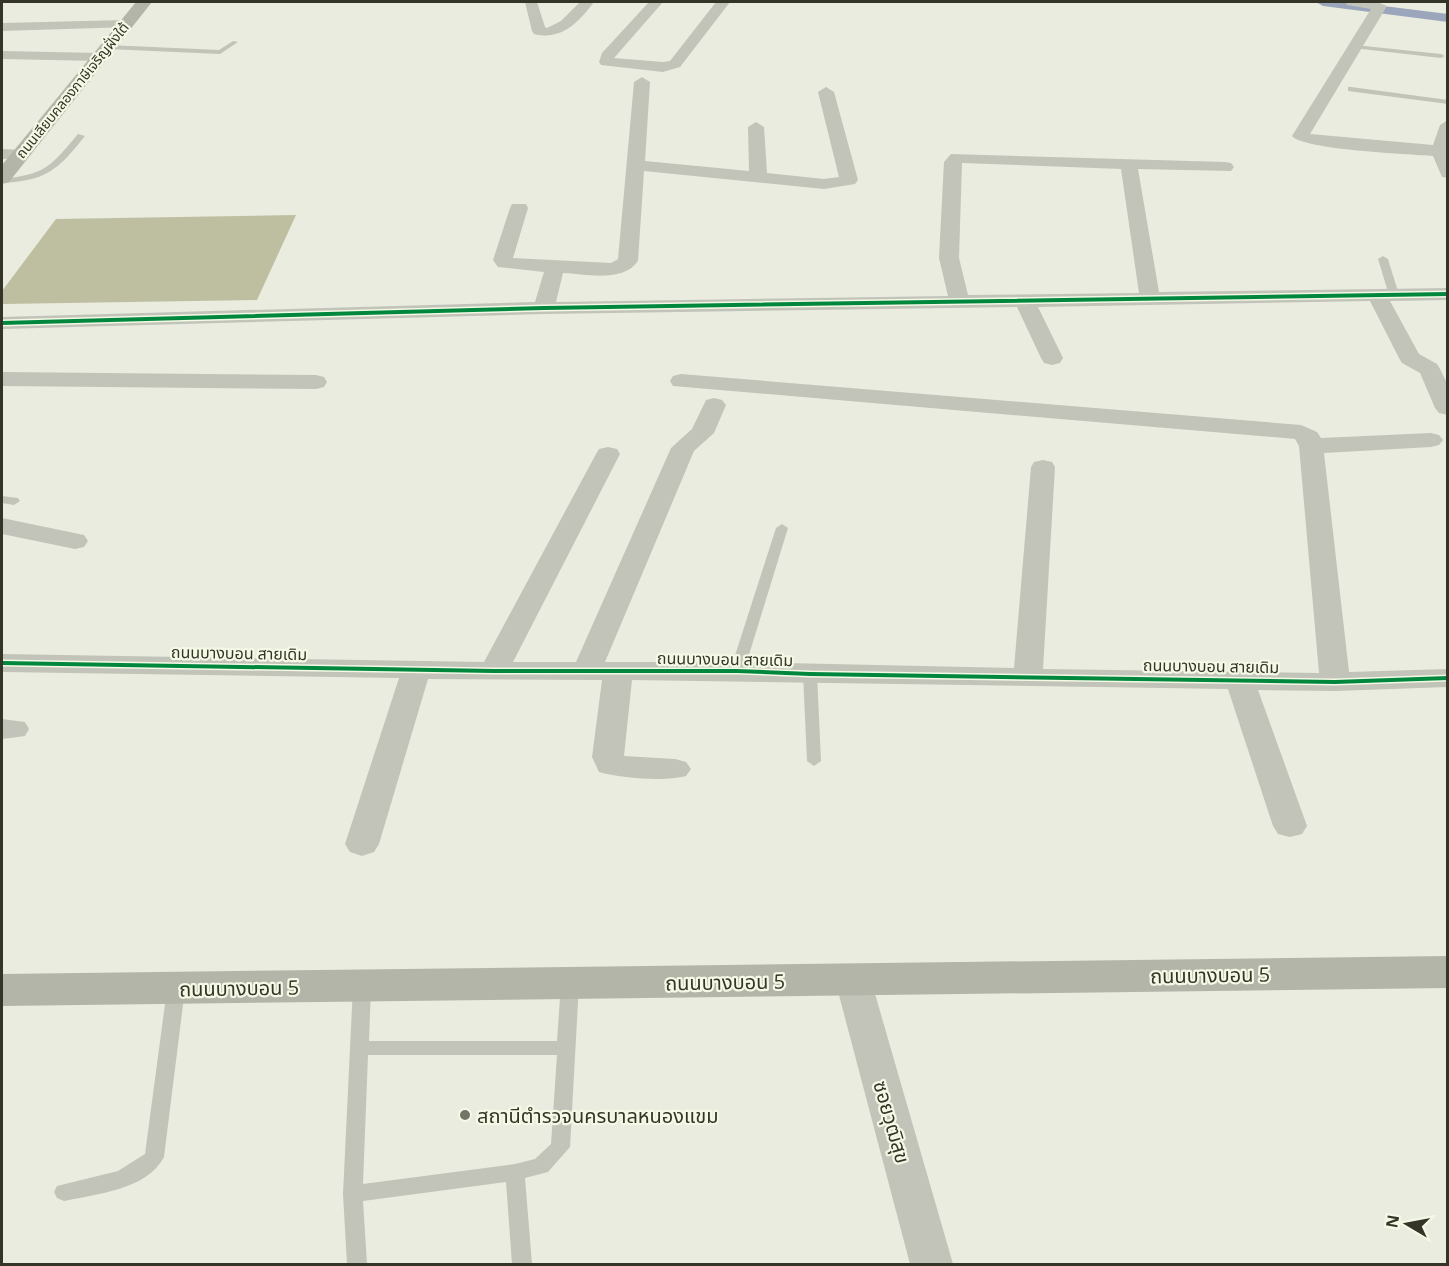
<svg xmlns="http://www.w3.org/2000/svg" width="1449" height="1266" viewBox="0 0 1449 1266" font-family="'Open Sans','Noto Sans Thai',sans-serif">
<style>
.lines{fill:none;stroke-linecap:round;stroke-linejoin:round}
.canal{fill:#9ba5bc;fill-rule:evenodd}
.building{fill:#bebea1}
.lane{fill:#c3c4b9;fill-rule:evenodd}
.street{fill:#c3c4b9;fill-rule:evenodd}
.secondary{fill:#b3b5a9;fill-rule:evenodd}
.cycleway-casing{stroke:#f4f9e6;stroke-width:3}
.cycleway{fill:#00873e;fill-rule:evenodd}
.poi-dot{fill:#747567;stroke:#f4f9e6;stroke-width:2}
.labels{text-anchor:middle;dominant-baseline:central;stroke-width:4.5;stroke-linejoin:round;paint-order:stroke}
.far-street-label{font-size:14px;fill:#353527;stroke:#f4f9e6}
.street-label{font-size:16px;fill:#353527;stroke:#f4f9e6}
.near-street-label{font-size:20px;fill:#353527;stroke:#f4f9e6}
.near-poi-label{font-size:20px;fill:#353527;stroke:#f4f9e6;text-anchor:start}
</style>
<rect width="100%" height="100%" fill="#e9ecdf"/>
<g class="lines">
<polygon class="canal" points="1316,2 1351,2 1448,14 1448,22 1323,6"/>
</g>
<polygon class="building" points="296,215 257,300 2,304 2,291 56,219"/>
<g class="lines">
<g class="lane">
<polygon points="233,41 238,42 220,54 108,49 105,47 108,45 219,50"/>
<polygon points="1355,45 1441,54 1445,56 1441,58 1353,48"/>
<polygon points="1351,87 1448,100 1448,104 1348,91 1348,87"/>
<path d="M78 134 85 136C58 170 46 181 2 183V179C46 174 50 167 78 134Z"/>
<polygon points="1383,256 1388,259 1399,295 1397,297 1389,295 1378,259"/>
<polygon points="2,496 18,498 20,501 14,505 2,503"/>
<polygon points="782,524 788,528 744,671 742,674 732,674 730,671 776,528"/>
<polygon points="810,670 817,674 821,761 814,766 807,761 803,674"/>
<path d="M570 977 576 979 579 984 570 1147 548 1172 525 1178 532 1264H512L506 1182 363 1201 367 1264H347L343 1194 353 986 356 981 362 979 368 981 371 986 369 1041H557L561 984 564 979ZM368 1055H557L551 1144 535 1159 515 1164 363 1184Z"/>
<path d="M176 982 182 984 185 989 164 1157C147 1190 96 1194 64 1201L57 1198 54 1192 57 1186 118 1171 145 1154 167 989 170 984Z"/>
</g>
<g class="street">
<path d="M525 2H537L545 27 547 28 561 21 580 2H594C579 22 561 41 534 34L532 31Z"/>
<polygon points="649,2 663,2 614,58 663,62 670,61 716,2 730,2 680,67 663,72 601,65 599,62 602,53"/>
<path d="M1345 2H1377L1387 6 1310 134 1433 145 1440 125 1448 120V178L1442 177 1433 156C1410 154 1303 150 1292 136L1371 9 1347 5Z"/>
<polygon points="125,20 132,24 130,27 2,31 2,23"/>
<polygon points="2,51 99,53 106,57 99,61 2,59"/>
<path d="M642 77 650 82 645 161 749 171 748 127 756 122 764 127 767 173 824 179 839 177 818 92 826 87 834 92 858 180 855 184 824 189 644 171 638 261C623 283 586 274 563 273L556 302 948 296 939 258 944 162 951 154 1225 162 1231 163 1234 167 1231 171 1138 169 1159 292 1448 288V300L1390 301 1419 354 1437 364 1440 369 1448 385V415L1439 413 1435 408 1420 373 1402 363 1399 358 1370 301 1038 307 1063 358 1060 363 1052 365 1044 363 1041 358 1017 307 544 314 2 329V317L535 302 544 272 498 267 493 260 510 208 512 204H526L528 208 513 258 611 263 618 259 634 82ZM962 163 1121 169 1139 293 968 295 959 258Z"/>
<polygon points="2,149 27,150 30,154 27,158 2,159"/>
<polygon points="2,372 316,375 324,377 327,382 324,387 316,389 2,386"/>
<path d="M681 374 1301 425 1317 432 1321 438 1431 433 1439 435 1443 440 1439 445 1431 447 1324 453 1349 672 1448 669V687L1335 691 1258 690 1307 826 1302 834 1290 837 1278 834 1273 826 1228 689 632 680 624 756 675 759 686 762 691 769 686 776C664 782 621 778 599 772L592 757 602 680 428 679 379 844 374 852 362 856 350 852 345 844 399 678 2 672V654L484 662 596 454 599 449 608 447 617 449 620 454 513 662H576L671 448 692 429 706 400 714 398 722 400 726 405 714 433 694 451 605 662H737L1014 668 1031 467 1034 462 1043 460 1052 462 1055 467 1043 669 1319 673 1299 446 1295 439 673 386 670 381 673 376Z"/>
<polygon points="2,518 84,535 88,541 84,547 75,549 2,534"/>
<polygon points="2,719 25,722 29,729 25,736 2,739"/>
<polygon points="853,966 866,970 871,980 953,1264 910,1264 835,980 840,970"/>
</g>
<g class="secondary">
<polygon points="136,2 152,2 9,182 2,184 2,165"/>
<polygon points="1448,956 1448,988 2,1006 2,974"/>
</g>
<defs>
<g id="cycleway">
<polygon points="1448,292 1448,296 544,310 2,325 2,321 544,306"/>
<polygon points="2,661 494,669 737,669 810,672 1335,680 1448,676 1448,680 1335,684 810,676 737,673 494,673 2,665"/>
</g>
</defs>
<use href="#cycleway" class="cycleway-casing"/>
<use href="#cycleway" class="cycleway"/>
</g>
<circle class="poi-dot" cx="465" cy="1115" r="6"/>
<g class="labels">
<g class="far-street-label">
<text transform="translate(72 90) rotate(-51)">ถนนเลียบคลองภาษีเจริญฝั่งใต้</text>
</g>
<g class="street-label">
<text transform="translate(239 653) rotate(1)">ถนนบางบอน สายเดิม</text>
<text transform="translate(725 659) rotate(1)">ถนนบางบอน สายเดิม</text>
<text transform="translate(1211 666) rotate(1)">ถนนบางบอน สายเดิม</text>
</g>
<g class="near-street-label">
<text transform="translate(1210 975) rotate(-1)">ถนนบางบอน 5</text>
<text transform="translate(725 982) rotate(-1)">ถนนบางบอน 5</text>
<text transform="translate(239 988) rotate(-1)">ถนนบางบอน 5</text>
<text transform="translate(892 1122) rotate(74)">ซอยวุฒิสุข</text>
</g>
<g class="near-poi-label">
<text x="477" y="1115">สถานีตำรวจนครบาลหนองแขม</text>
</g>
</g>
<rect width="1449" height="1266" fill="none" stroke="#353527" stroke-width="6"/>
<g transform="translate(1407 1224) rotate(280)" stroke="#f4f9e6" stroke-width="4.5" paint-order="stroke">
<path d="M0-4.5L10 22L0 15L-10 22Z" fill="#353527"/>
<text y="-9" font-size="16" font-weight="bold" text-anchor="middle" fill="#353527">N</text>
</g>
</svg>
